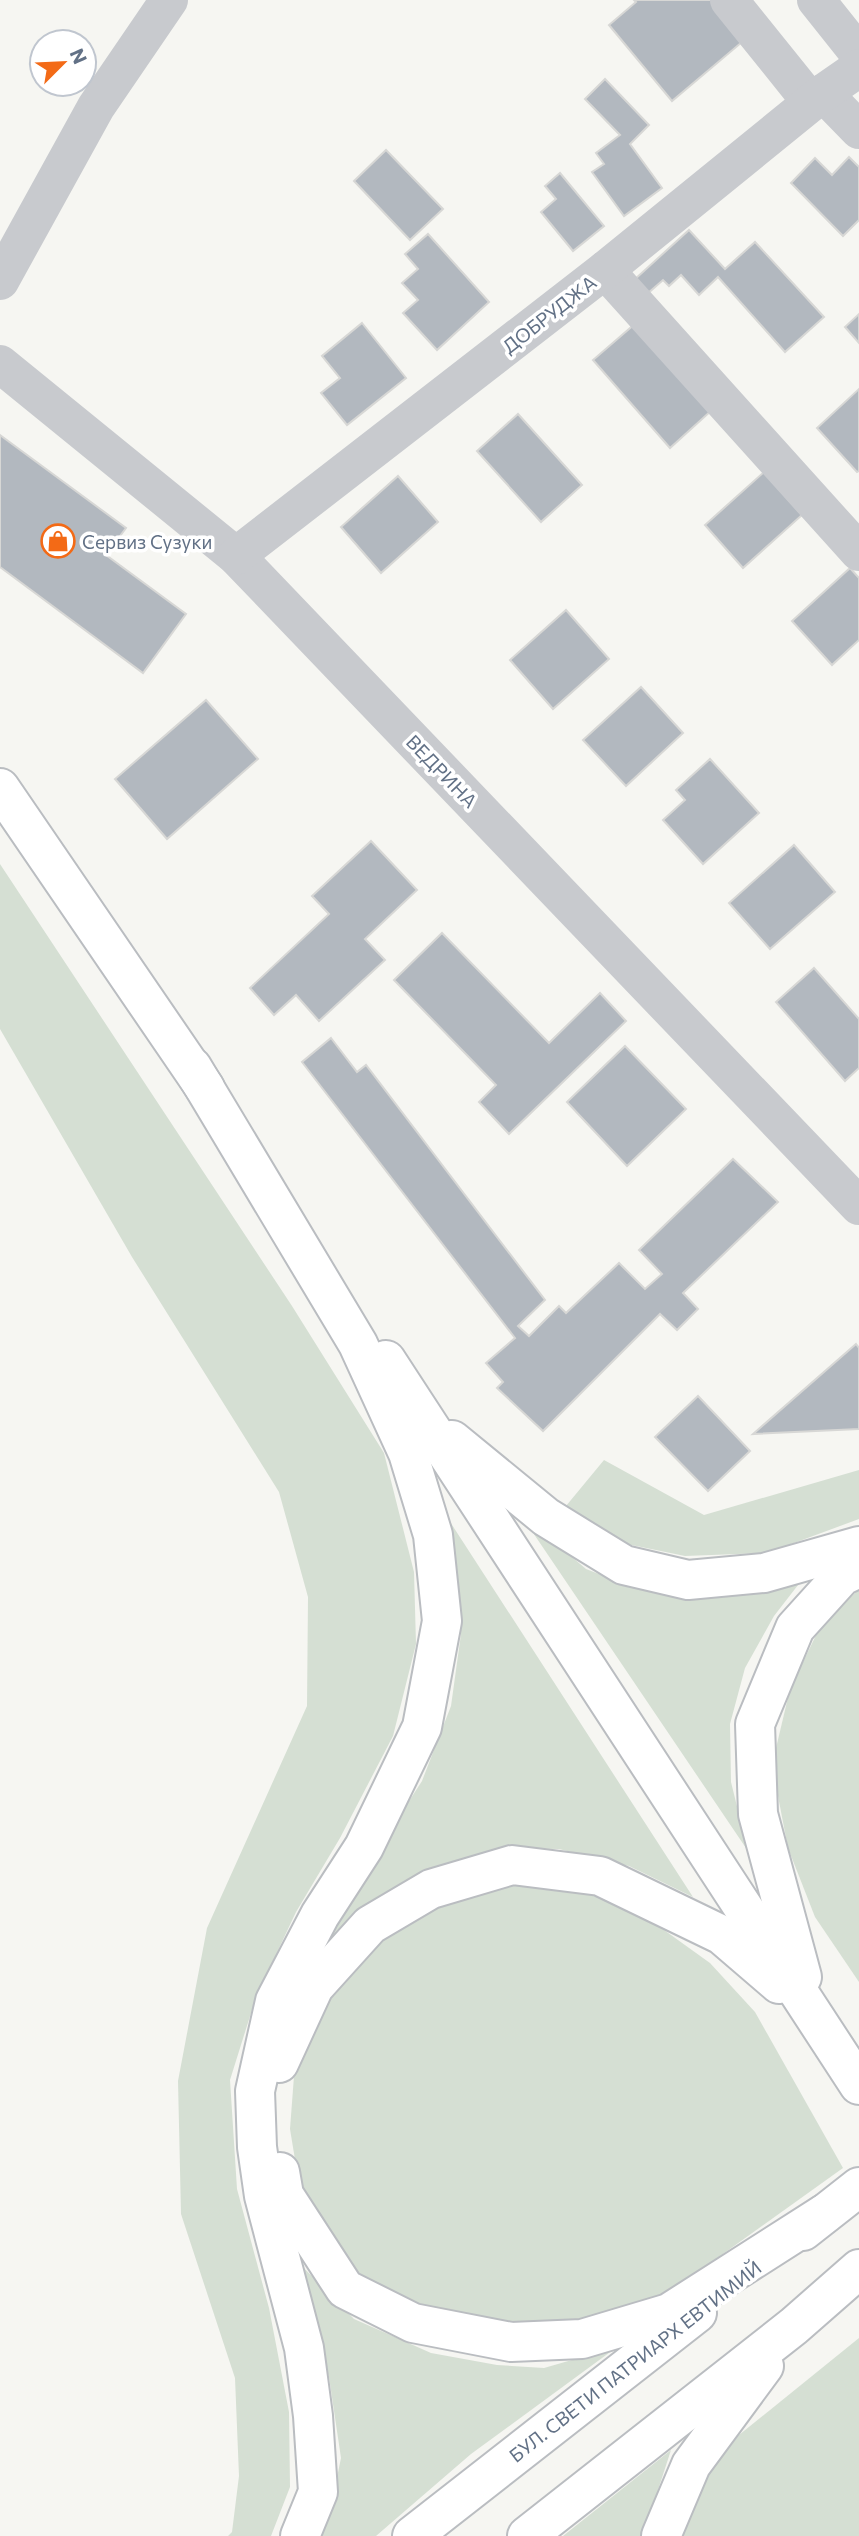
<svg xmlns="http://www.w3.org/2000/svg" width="859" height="2536" viewBox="0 0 859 2536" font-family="Commissioner,sans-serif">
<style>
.green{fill:#d5dfd3}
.building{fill:#b2b8bf;stroke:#d7d7d5;stroke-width:2}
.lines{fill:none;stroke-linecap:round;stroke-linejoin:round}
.major-casing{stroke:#babdc1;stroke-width:42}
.minor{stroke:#c8cace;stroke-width:38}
.major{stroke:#fff;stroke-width:38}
.labels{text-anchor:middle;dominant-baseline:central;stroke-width:7;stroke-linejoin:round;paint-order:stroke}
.street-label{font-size:19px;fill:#627186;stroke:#fff}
.poi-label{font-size:19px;fill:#627186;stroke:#fff;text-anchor:start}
</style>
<rect width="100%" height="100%" fill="#f6f6f2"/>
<g class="green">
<polygon points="0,864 292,1306 384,1453 414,1572 416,1644 393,1736 340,1838 296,1912 256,1997 230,2080 237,2189 269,2308 289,2412 290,2487 271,2536 228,2536 232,2532 239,2476 235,2378 181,2214 178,2081 207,1928 307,1706 308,1597 279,1492 132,1257 0,1029"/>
<polygon points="604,1460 704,1515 859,1470 859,1519 767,1553 685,1556 622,1543 566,1506"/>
<polygon points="443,1511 693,1897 629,1866 559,1849 499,1848 441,1866 371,1901 322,1950 369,1863 422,1781 451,1706 461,1634"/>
<polygon points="519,1512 586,1569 635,1588 692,1596 805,1576 774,1616 745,1668 730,1724 731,1782 748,1851"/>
<polygon points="859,1589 859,1982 815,1917 788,1848 772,1765 790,1689 819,1629"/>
<polygon points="513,1881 595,1892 664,1930 710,1963 755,2012 843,2168 663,2297 579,2322 512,2325 418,2307 356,2276 300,2190 290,2129 295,2063 328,1997 380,1938 438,1904"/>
<polygon points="293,2257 354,2319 431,2353 497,2365 544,2368 617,2347 471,2454 376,2536 317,2536 330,2511 341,2458 329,2377"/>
<polygon points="859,2338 859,2536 682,2536 708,2475 739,2435"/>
<polygon points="671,2450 643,2536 563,2536"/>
</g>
<g class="building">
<polygon points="634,0 717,0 748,37 672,101 609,25 636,2"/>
<polygon points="605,79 649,125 630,144 662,188 624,216 592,172 604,164 596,153 620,135 585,99"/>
<polygon points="386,150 443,209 410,240 354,181"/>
<polygon points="849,157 859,167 859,220 843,236 791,183 815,158 832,175"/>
<polygon points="560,173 604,226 573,251 541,212 556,199 545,186"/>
<polygon points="689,230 725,269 755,242 824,317 785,352 718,277 699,295 681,275 669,286 663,280 647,294 634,280"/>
<polygon points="428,234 489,302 437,350 403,313 418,300 402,283 418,269 405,254"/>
<polygon points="859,314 859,343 845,327"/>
<polygon points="362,323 406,378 347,425 321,393 340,378 322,356"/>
<polygon points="636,323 712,410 670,448 593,360"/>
<polygon points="859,389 859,471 857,472 817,428"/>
<polygon points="518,414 582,485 541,522 477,451"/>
<polygon points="0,435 126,528 106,555 186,614 143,673 0,567"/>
<polygon points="764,472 802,515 743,568 705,525"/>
<polygon points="398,476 438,522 381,573 341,527"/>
<polygon points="850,568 859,578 859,640 832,665 792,621"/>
<polygon points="566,610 609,659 553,709 510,660"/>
<polygon points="641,687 683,733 626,786 583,740"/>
<polygon points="206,700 258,759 167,839 115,779"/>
<polygon points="710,759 759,813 703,864 663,820 685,800 676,790"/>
<polygon points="371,841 417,890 365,939 385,960 319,1021 296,995 274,1015 250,988 329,914 312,896"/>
<polygon points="794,845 835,892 770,949 729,903"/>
<polygon points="442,933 549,1043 600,993 626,1021 509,1134 479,1102 496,1085 394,980"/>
<polygon points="814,968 859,1019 859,1068 845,1081 776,1002"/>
<polygon points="331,1038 357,1072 366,1065 545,1300 518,1326 529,1336 559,1306 566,1313 619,1263 645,1289 662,1274 639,1250 733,1159 778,1202 683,1293 698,1309 677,1330 660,1314 543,1431 497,1388 503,1382 486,1363 515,1338 302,1062"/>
<polygon points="625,1046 686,1109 627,1166 567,1102"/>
<polygon points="856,1344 859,1348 859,1429 753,1434"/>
<polygon points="698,1396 750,1451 708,1491 655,1437"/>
</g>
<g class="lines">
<defs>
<g id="major">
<polyline points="0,788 205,1088"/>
<polyline points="192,1067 358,1344 408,1453 433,1535 442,1621 422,1727 364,1847 320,1915 275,2001 255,2091 257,2147 264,2196 304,2348 313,2416 318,2492 300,2536"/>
<polyline points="386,1360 859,2085"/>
<polyline points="452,1440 546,1517 624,1565 688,1580 764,1573 859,1546"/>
<polyline points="802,1977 758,1814 755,1724 795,1628 842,1576 859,1568"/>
<polyline points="279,2063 314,1987 370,1925 431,1889 512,1865 600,1876 722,1935 779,1984"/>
<polyline points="280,2172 284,2195 345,2289 413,2323 511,2342 582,2339 669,2313 824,2214"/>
<polyline points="803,2231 859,2187"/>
<polyline points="412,2536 697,2313"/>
<polyline points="527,2536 794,2326 859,2269"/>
<polyline points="661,2536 691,2465 764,2366"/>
</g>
</defs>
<use href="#major" class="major-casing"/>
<g class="minor">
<polyline points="729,0 811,102"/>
<polyline points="816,0 859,54"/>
<polyline points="823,93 859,130"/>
<polyline points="605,270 859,552"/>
<polyline points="0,281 96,107 169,0"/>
<polyline points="0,364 236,556 859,1206"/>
<polyline points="236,556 605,270 823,93 859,68"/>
</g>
<use href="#major" class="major"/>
</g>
<defs>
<symbol id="shop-ring" viewBox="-11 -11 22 22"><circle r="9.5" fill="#fff" stroke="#f36a16" stroke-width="1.5"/><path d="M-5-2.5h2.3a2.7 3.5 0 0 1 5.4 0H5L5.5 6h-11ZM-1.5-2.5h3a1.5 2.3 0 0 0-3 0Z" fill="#f36a16"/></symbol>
</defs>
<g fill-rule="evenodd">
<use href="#shop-ring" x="39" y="522" width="38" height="38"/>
</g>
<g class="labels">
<g class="street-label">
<text transform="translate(549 314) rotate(-38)">ДОБРУДЖА</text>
<text transform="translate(442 771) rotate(46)">ВЕДРИНА</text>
<text transform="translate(635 2361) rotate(-38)">БУЛ. СВЕТИ ПАТРИАРХ ЕВТИМИЙ</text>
</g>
<g class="poi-label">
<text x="82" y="541">Сервиз Сузуки</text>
</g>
</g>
<g transform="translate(63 63) rotate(66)"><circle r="33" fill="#ffffff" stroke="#c0c6cf" stroke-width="2"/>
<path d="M0-5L12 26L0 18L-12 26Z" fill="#f36a16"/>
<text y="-10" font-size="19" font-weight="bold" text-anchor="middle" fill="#627186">N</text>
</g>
</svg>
